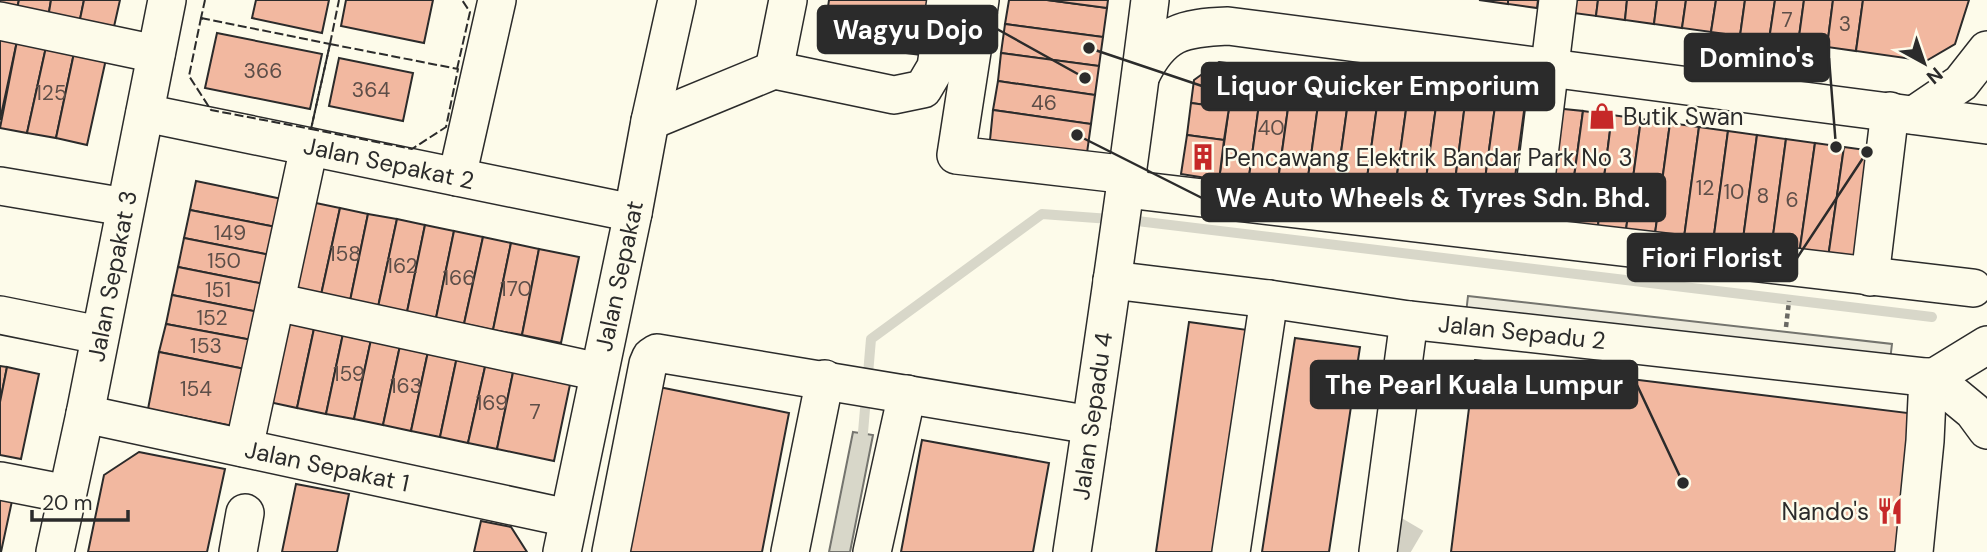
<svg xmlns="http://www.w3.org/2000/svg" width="1987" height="552" viewBox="0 0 1987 552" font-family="'DM Sans',sans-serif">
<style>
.parking{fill:#eceadb;stroke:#74746e;stroke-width:2}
.water{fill:#d8d7c9;stroke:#74746e;stroke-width:2}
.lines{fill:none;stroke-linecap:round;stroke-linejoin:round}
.stream{stroke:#d8d7c9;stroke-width:10}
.building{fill:#f2b8a0;stroke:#2b2b2b;stroke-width:2}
.minor-tunnel{stroke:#d3d1c4;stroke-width:37;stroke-dasharray:37 18;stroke-linecap:butt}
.minor-casing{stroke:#2b2b2b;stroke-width:40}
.path{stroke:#6a6964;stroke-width:4.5;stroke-dasharray:5 3.5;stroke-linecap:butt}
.minor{stroke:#fdfbea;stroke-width:37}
.fence{stroke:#2b2b2b;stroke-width:2;stroke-dasharray:9 3.5;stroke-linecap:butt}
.labels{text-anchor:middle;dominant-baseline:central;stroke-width:5;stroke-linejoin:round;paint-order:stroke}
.number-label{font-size:21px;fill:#5d4e48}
.poi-label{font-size:24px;fill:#2b2b2b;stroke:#fdfbea;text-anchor:start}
.street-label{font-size:24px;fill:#2b2b2b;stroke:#fdfbea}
.leader{fill:none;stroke:#2b2b2b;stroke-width:2.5}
.callout-dot{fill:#2b2b2b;stroke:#fdfbea;stroke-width:2.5}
.callout{fill:#2b2b2b;stroke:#2b2b2b;stroke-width:2.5}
.callout-label{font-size:26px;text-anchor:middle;font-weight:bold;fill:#fff}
</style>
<rect width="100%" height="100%" fill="#fdfbea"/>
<polygon class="parking" points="1468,296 1892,344 1889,369 1465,322"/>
<polygon class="water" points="853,432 873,435 850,552 829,552"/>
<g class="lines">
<polyline class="stream" points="862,444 871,339 1042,214 1137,221 1932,317"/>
</g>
<g class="building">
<polygon points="0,0 19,0 16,12 0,8"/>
<polygon points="19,0 51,0 48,18 16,12"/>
<polygon points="51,0 84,0 79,24 48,18"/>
<polygon points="84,0 120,0 113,31 79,24"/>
<polygon points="256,0 329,0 322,33 252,18"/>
<polygon points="346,0 433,0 424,43 341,26"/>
<polygon points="829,0 928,0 920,55 823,42"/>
<polygon points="1009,0 1047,0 1107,8 1103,37 1005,24"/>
<polygon points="1047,0 1108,0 1107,8"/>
<polygon points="1479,0 1508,0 1508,4"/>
<polygon points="1508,0 1538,0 1537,8 1508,4"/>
<polygon points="1568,0 1598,0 1596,16 1566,12"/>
<polygon points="1598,0 1627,0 1625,20 1596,16"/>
<polygon points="1627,0 1657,0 1654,24 1625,20"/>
<polygon points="1657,0 1686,0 1682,28 1654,24"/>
<polygon points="1686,0 1716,0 1711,32 1682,28"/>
<polygon points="1716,0 1745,0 1740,36 1711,32"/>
<polygon points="1745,0 1775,0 1769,40 1740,36"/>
<polygon points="1775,0 1804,0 1798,44 1769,40"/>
<polygon points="1804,0 1833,0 1827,47 1798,44"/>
<polygon points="1833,0 1863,0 1856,51 1827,47"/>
<polygon points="1863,0 1969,0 1955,44 1926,61 1856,51"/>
<polygon points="1005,24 1103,37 1099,66 1001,53"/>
<polygon points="217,33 322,54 310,109 205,88"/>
<polygon points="0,38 17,41 0,120"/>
<polygon points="17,41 46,47 27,133 0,128"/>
<polygon points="46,47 74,53 56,138 27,133"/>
<polygon points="74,53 106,59 87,145 56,138"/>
<polygon points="1001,53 1099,66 1095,95 998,81"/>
<polygon points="339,58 413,73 403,121 329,106"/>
<polygon points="1219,62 1235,64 1229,108 1191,103 1194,80"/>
<polygon points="1235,64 1264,68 1248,184 1219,180"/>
<polygon points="1264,68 1293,72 1277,188 1248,184"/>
<polygon points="1293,72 1322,76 1306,192 1277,188"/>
<polygon points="1322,76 1351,80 1335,196 1306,192"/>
<polygon points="1351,80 1380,84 1364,200 1335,196"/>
<polygon points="998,81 1095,95 1091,124 993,110"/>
<polygon points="1380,84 1409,88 1393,204 1364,200"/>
<polygon points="1409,88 1438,92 1422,208 1393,204"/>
<polygon points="1438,92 1466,96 1451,212 1422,208"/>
<polygon points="1466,96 1496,99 1480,216 1451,212"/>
<polygon points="1496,99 1525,104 1509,221 1480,216"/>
<polygon points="1191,103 1229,108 1224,140 1187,135"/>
<polygon points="1554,108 1583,111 1567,229 1538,225"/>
<polygon points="993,110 1091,124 1087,153 990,140"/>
<polygon points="1583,111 1612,115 1597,233 1567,229"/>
<polygon points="1612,115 1641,119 1625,237 1597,233"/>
<polygon points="1641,119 1670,123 1654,241 1625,237"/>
<polygon points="1670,123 1699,127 1683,245 1654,241"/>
<polygon points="1699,127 1728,131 1712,250 1683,245"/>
<polygon points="1728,131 1757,135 1741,254 1712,250"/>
<polygon points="1187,135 1224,140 1219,180 1181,174"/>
<polygon points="1757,135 1786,139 1770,258 1741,254"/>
<polygon points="1786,139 1815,143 1798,262 1770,258"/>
<polygon points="1815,143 1844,147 1827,265 1798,262"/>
<polygon points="1844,147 1873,151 1857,270 1827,265"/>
<polygon points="196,181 282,199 276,227 190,210"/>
<polygon points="311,202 340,208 321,295 292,290"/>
<polygon points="340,208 368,214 350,301 321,295"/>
<polygon points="190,210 276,227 270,255 184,238"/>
<polygon points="368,214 397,219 378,307 350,301"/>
<polygon points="397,219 425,225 407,312 378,307"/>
<polygon points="425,225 454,231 436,318 407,312"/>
<polygon points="454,231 483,237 464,324 436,318"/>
<polygon points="483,237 511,243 493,330 464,324"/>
<polygon points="184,238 270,255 264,284 178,267"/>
<polygon points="511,243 539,249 522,335 493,330"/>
<polygon points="539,249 579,257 561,343 522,335"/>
<polygon points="178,267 264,284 258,312 172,295"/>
<polygon points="172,295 258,312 252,340 166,324"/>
<polygon points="286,318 315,324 297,408 269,402"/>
<polygon points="1189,322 1255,331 1222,552 1156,552"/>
<polygon points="166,324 252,340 245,369 159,352"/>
<polygon points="315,324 344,329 326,414 297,408"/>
<polygon points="344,329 372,335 354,419 326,414"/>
<polygon points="372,335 401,341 383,425 354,419"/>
<polygon points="1295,338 1360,347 1329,552 1262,552"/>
<polygon points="401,341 429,347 411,431 383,425"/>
<polygon points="429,347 458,352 440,437 411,431"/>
<polygon points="159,352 245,369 233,426 148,409"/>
<polygon points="458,352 487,358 468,443 440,437"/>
<polygon points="487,358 515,363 497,449 468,443"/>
<polygon points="1475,360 1916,414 1898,552 1451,552"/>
<polygon points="515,363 572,375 554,461 497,449"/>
<polygon points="0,366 7,367 0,402"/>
<polygon points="7,367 39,374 21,459 0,455 0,402"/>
<polygon points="659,387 789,413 762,552 627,552"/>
<polygon points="922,440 1049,463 1033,552 901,552"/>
<polygon points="139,452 225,469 207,552 88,552 104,475"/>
<polygon points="296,484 349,494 337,552 282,552"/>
<polygon points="0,485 15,487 1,552 0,552"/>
<polygon points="481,521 511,527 527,552 474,552"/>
</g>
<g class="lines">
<polyline class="minor-tunnel" points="1382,528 1423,552"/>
<defs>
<g id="minor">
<polyline points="980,0 956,155 1129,175"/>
<polyline points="0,21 156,54"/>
<polyline points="774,70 788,0"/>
<path d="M1141 75C1162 32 1182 28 1228 26L1987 125"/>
<polyline points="145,113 633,213"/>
<polyline points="1914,115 1961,83 1987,50"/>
<polyline points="650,121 774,70 894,95 923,89 936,67 946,0"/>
<polyline points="457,177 497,0"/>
<polyline points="0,186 125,207"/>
<polyline points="1126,189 1973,288"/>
<polyline points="1529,236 1558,0"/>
<polyline points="1870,277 1890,111"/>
<polyline points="1112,280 1269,299 1409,320 1933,378 1973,411 1987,430"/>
<polyline points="276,302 599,372"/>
<polyline points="0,315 99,335"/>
<polyline points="1933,378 1987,345"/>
<polyline points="85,414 568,518"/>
<polyline points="244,448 309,147"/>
<polyline points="0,481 67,494"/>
<polyline points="55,552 85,414 167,0"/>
<polyline points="238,552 245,513"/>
<polyline points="562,552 633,213 650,121 677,0"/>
<polyline points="611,552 648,364 651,357 657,353 1091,425"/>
<polyline points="790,552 825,379"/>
<polyline points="872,552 907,394"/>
<path d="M1072 552C1100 368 1127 184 1150 0"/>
<polyline points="1231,552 1269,299"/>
<polyline points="1378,552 1409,320"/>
<polyline points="1914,552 1925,441 1928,377"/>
</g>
</defs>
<use href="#minor" class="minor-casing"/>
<polyline class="path" points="1786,327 1789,301"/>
<use href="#minor" class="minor"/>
<g class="fence">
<polygon points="201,18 330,44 311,129 211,110 189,76"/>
<polyline points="203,19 201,18 205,0"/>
<polygon points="330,44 458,69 446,127 412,149 311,129"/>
<polyline points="330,44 339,0"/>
<polyline points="457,69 470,12 462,0"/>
</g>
</g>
<defs>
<symbol id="shop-bare" viewBox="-9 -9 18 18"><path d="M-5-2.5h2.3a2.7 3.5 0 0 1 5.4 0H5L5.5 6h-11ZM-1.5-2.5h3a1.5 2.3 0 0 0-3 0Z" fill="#c62828" stroke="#fdfbea" stroke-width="2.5" paint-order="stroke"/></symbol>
<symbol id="building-bare" viewBox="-9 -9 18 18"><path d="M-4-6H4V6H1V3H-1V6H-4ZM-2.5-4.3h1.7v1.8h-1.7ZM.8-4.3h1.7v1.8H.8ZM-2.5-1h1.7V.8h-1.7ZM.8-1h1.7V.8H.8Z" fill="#c62828" stroke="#fdfbea" stroke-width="2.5" paint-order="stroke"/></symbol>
<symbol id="restaurant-bare" viewBox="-9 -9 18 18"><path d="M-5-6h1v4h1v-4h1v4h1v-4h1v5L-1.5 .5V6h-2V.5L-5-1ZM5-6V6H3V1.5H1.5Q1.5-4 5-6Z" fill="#c62828" stroke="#fdfbea" stroke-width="2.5" paint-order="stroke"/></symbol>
</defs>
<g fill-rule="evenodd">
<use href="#shop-bare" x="1583" y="97" width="38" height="38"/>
<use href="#building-bare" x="1184" y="138" width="38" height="38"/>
<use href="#restaurant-bare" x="1871" y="492" width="38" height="38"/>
</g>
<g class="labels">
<g class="number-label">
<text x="1787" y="20">7</text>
<text x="1845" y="24">3</text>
<text x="263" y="71">366</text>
<text x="371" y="90">364</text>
<text x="51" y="93">125</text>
<text x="1044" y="103">46</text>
<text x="1271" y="128">40</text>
<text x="1705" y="188">12</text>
<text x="1734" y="192">10</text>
<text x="1763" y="196">8</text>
<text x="1792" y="200">6</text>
<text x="230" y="233">149</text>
<text x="345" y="254">158</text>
<text x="224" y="261">150</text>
<text x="402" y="266">162</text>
<text x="459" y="278">166</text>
<text x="516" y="289">170</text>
<text x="218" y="290">151</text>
<text x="212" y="318">152</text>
<text x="206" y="346">153</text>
<text x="349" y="374">159</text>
<text x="406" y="386">163</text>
<text x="196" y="389">154</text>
<text x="492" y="403">169</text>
<text x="535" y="412">7</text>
</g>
<g class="poi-label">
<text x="1623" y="116">Butik Swan</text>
<text x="1224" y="157">Pencawang Elektrik Bandar Park No 3</text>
<text x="1869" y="511" text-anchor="end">Nando's</text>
</g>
<g class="street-label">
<text transform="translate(389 163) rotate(12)">Jalan Sepakat 2</text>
<text transform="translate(112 276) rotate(-79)">Jalan Sepakat 3</text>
<text transform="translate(619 276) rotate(-78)">Jalan Sepakat</text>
<text transform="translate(1522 332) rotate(6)">Jalan Sepadu 2</text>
<text transform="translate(1092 416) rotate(-82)">Jalan Sepadu 4</text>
<text transform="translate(327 466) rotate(12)">Jalan Sepakat 1</text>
</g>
</g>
<path class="leader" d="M1085 78L997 29M1836 147L1829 58M1089 48L1202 86M1077 135L1202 198M1867 152L1797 258M1683 483L1637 385"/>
<g class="callout-dot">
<circle cx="1085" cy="78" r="7"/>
<circle cx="1836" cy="147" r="7"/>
<circle cx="1089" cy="48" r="7"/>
<circle cx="1077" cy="135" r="7"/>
<circle cx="1867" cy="152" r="7"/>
<circle cx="1683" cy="483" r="7"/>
</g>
<g class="callout">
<rect x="818" y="6" width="179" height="47" rx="7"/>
<rect x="1685" y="34" width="144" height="47" rx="7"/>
<rect x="1202" y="63" width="352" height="47" rx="7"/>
<rect x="1202" y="174" width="463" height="47" rx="7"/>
<rect x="1628" y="234" width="169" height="47" rx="7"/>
<rect x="1311" y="361" width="326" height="47" rx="7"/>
</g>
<g class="callout-label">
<text x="908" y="39">Wagyu Dojo</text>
<text x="1757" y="67">Domino's</text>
<text x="1378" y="95">Liquor Quicker Emporium</text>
<text x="1433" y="207">We Auto Wheels &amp; Tyres Sdn. Bhd.</text>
<text x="1712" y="267">Fiori Florist</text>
<text x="1474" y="394">The Pearl Kuala Lumpur</text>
</g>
<g transform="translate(1924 63) rotate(140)" stroke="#fdfbea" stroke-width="5" paint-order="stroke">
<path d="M0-5L12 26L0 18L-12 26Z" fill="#2b2b2b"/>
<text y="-10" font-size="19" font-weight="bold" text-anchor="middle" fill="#2b2b2b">N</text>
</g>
<path d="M32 510v10h96v-10" fill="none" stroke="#2b2b2b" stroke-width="3.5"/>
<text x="42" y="510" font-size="21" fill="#2b2b2b" stroke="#fdfbea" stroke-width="5" paint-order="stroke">20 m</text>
</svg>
